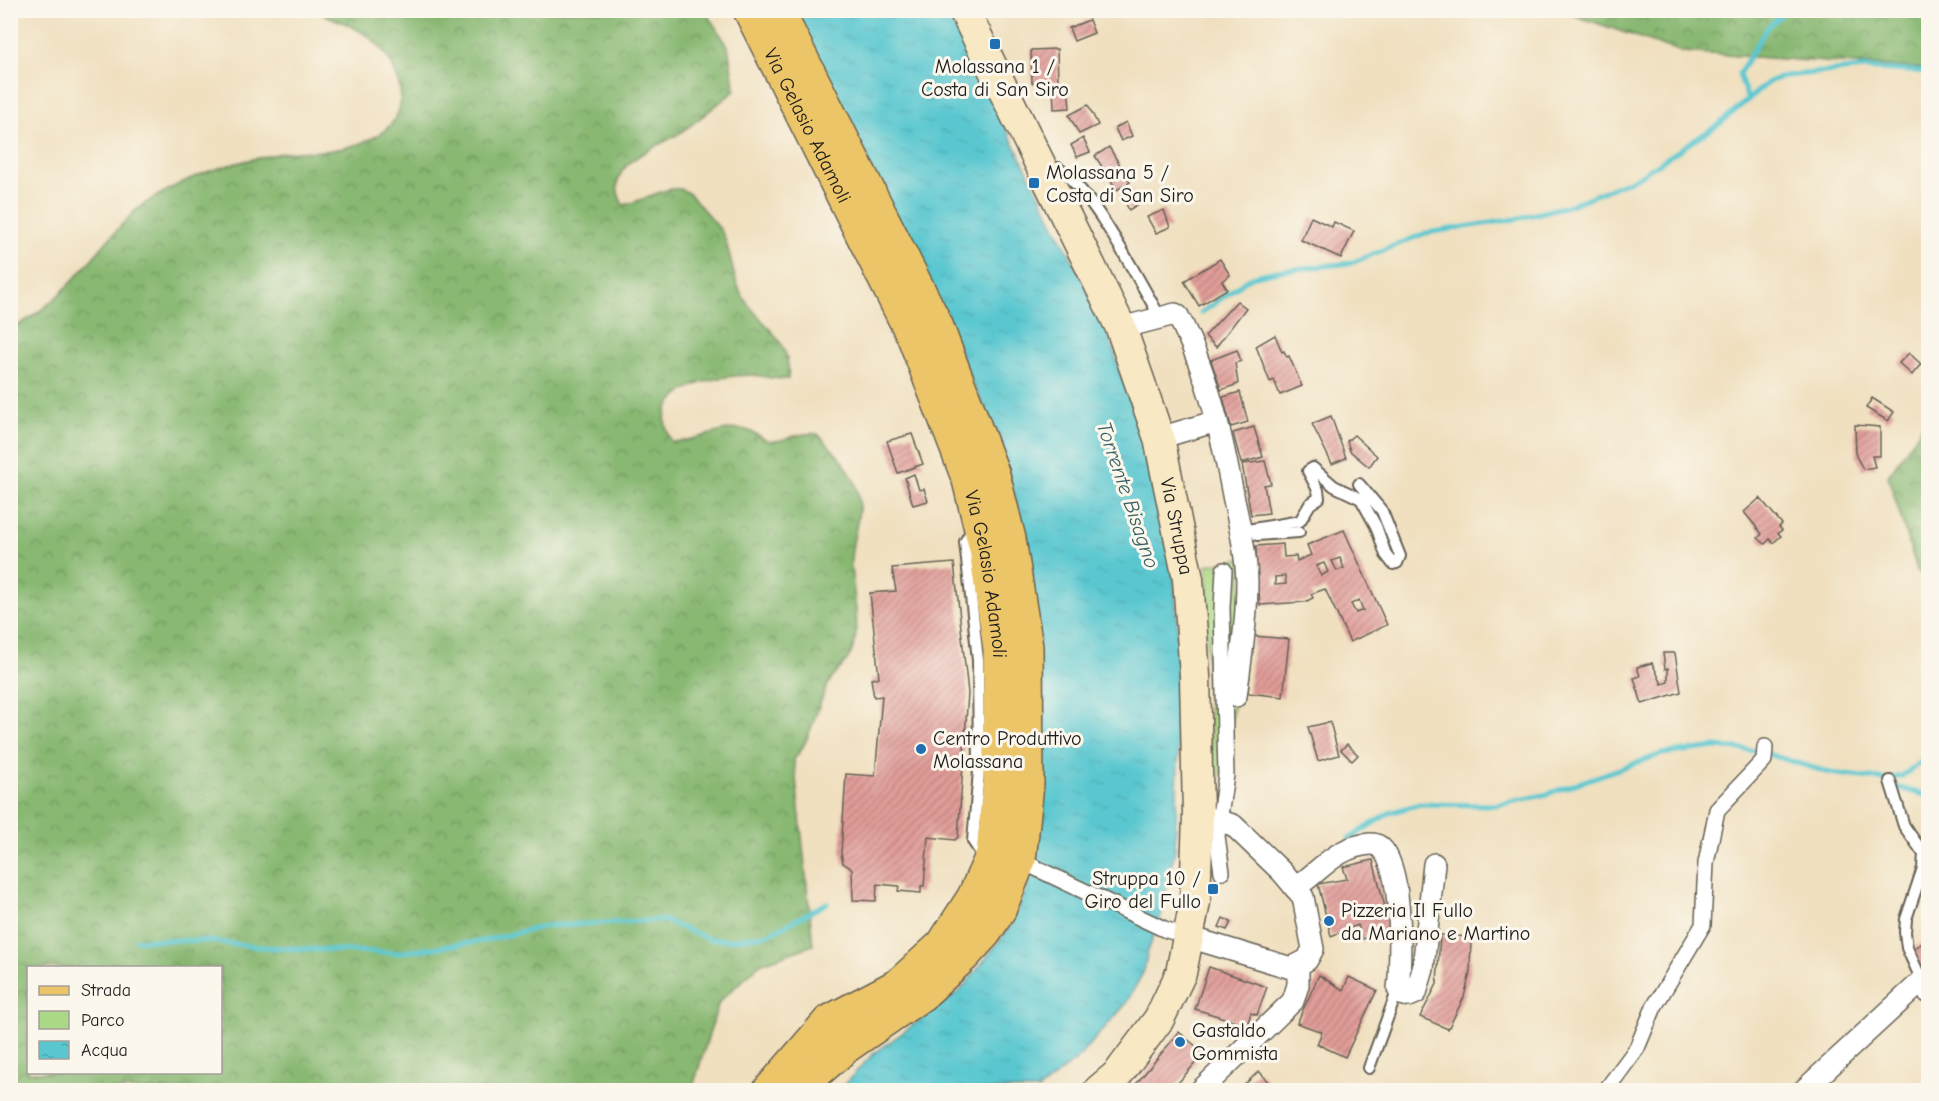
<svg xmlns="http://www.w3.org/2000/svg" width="1939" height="1101" viewBox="0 0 1939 1101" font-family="'Comic Neue',sans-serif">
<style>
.green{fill:#abd885;stroke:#647a50;stroke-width:1.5}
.forest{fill:url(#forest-crowns);stroke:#526a47;stroke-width:1.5;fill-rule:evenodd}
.water{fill:url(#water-ripples);stroke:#3b7276;stroke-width:1.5}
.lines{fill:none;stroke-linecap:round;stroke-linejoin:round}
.stream{stroke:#5ac7d0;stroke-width:5}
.building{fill:url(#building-hatch);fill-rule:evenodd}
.service-casing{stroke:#666155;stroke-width:14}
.pedestrian-casing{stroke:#666155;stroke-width:18}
.minor-casing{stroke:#666155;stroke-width:24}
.secondary-casing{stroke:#666155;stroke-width:33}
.primary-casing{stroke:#666155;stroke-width:36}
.service{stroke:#fff;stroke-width:10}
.pedestrian{stroke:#fff;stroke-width:15}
.minor{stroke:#fff;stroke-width:21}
.secondary{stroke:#f8e8c3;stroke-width:30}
.primary{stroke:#edc569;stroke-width:33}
.poi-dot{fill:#1f6fb2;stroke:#fbf7ec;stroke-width:2}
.labels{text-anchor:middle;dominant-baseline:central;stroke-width:6;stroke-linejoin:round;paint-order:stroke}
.poi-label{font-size:20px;fill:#1c1c1c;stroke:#fbf7ec;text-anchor:start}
.street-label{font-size:20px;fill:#1c1c1c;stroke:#fbf7ec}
.water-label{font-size:21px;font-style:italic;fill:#356064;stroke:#fbf7ec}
</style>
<defs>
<pattern id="forest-crowns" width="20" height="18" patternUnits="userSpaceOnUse" patternTransform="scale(1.5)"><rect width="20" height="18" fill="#88b872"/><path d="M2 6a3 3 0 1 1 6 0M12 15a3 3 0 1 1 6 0" fill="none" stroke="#6e955d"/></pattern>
<pattern id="water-ripples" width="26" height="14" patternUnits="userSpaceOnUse" patternTransform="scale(1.5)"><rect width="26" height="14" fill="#5ac7d0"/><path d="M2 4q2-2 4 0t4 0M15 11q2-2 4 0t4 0" fill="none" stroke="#4eaab2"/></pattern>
<pattern id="building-hatch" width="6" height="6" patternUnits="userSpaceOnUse" patternTransform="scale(1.5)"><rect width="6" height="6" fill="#e19d99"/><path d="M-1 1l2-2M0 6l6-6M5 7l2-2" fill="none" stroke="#b67f7c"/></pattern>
</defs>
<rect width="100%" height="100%" fill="#fbf7ec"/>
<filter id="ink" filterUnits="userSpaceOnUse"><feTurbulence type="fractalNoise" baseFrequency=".0167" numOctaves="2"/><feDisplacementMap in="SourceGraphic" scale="12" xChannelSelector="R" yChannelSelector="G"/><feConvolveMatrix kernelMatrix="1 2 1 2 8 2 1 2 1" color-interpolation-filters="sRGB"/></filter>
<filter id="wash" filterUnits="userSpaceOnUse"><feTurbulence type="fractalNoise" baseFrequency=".008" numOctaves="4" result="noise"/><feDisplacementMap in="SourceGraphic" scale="24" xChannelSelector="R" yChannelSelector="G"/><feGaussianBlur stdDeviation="1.35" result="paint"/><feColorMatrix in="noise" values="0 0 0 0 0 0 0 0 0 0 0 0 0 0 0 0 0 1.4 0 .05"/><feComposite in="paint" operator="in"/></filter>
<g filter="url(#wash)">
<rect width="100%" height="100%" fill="#f0e0c0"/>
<polygon class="green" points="1243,558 1230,753 1214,787 1207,688 1207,565"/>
<g class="forest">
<path d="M315 11H705L728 46 735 91C717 104 699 120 680 133 654 150 600 164 623 205 640 203 665 186 680 189 689 191 696 200 701 207 708 216 719 225 724 236 731 254 732 276 741 293 757 324 793 337 788 379 774 380 763 375 751 375 714 375 643 391 672 442 695 442 726 425 746 430 757 432 764 443 776 441 792 438 801 432 818 434 833 451 851 466 857 489 864 513 851 537 851 561 851 589 862 620 853 648 849 662 838 669 830 681 817 702 811 742 794 759L813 945 760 964 719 1002 692 1090H11V329C63 304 92 254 132 214 141 204 157 196 170 189 204 169 243 161 282 153 298 150 315 153 332 150 370 144 412 127 398 80 384 36 354 27 315 11ZM28 968H220V1072H28Z"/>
<polygon points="1561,11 1928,11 1928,69 1682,52"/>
<polygon points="1928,409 1928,579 1917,570 1888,476 1919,432"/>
</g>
<polygon class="water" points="795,11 947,11 1105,325 1149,458 1174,577 1181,676 1175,849 1161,916 1147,954 1144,971 1125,1005 1076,1060 1038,1090 839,1090 872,1055 961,990 1011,926 1029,883 1038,826 1031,576 1022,520 989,418"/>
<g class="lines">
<g class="stream">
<polyline points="1748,100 1739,74 1766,29 1786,10"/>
<polyline points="1201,313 1251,277 1277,271 1351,263 1426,233 1516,219 1571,205 1638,177 1719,124 1770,81 1785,76 1863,68 1928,72"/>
<polyline points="1893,786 1928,796"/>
<polyline points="1349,839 1389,813 1420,804 1495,805 1544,795 1662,754 1716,747 1758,751 1830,773 1887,780 1902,776 1928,757"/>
<polyline points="136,940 208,941 260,947 396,953 483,941 546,926 663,920 709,939 731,940 769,934 827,903"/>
</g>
</g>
<g id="blocks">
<g class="building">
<polygon points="1089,20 1094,33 1074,41 1069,28"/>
<polygon points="1057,49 1058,82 1032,83 1031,50"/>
<polygon points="1068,86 1070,108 1054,109 1053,87"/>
<polygon points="1088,105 1098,125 1079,134 1069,115"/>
<polygon points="1126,122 1132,136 1121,141 1115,128"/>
<polygon points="1083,138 1090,152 1077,157 1071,145"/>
<polygon points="1109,147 1130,182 1117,190 1095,156"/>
<polygon points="1132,189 1140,203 1129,210 1122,196"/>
<polygon points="1164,210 1170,227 1156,233 1147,217"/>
<polygon points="1311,217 1332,227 1334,222 1354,231 1341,258 1301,240"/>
<polygon points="1220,259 1230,275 1222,281 1227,289 1199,306 1184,281"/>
<polygon points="1237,301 1246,308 1216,347 1205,336"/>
<polygon points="1275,335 1282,352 1284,351 1287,357 1289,356 1302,386 1280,395 1274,380 1270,382 1256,346"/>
<polygon points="1237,350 1241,361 1235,363 1238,384 1221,390 1211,360"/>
<polygon points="1909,353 1921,364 1912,375 1899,363"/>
<polygon points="1240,392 1248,422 1231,427 1223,397"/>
<polygon points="1872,398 1894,412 1888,421 1866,408"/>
<polygon points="1331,416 1346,458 1332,464 1312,424"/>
<polygon points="1855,425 1880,427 1880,456 1872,456 1875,467 1863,469 1856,456"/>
<polygon points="1254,427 1263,457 1241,463 1233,433"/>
<polygon points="912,434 923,464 898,473 887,441"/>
<polygon points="1354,435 1377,456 1369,467 1350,451 1347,441"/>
<polygon points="1265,461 1271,484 1264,485 1269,513 1251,515 1242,464"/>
<polygon points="914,474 919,490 924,489 928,501 913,505 905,478"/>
<polygon points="1760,498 1782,524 1779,527 1782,530 1778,533 1781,536 1773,543 1770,539 1765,544 1758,538 1762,534 1744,512"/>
<path d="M1344 530 1387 625 1350 642 1325 589 1311 594 1313 598 1305 602 1260 605 1259 593H1256V546L1283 544 1284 557 1296 556 1297 561 1311 555 1307 545ZM1340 558 1344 568 1337 571 1332 561ZM1324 563 1328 572 1321 576 1316 566ZM1285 576 1286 584 1275 585V577ZM1359 600 1363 610 1356 613 1351 604Z"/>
<polygon points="954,563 968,693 958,837 955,840 928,837 924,886 921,886 921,893 898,891 899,886 877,884 876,901 853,900 852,869 843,863 841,853 846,774 875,776 882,696 874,697 871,679 879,678 870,593 896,591 892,568"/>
<polygon points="1254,636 1289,639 1283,697 1248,693"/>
<polygon points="1663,653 1675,653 1681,692 1642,704 1634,678 1640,676 1637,667 1652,663 1662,684 1668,682 1668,668 1665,669"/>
<polygon points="1330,722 1339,755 1318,761 1308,727"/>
<polygon points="1347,744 1358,755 1352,761 1341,750"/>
<polygon points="1373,860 1391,931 1362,939 1358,925 1331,936 1318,884 1347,879 1343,867"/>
<polygon points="1223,918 1231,922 1227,930 1219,927"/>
<polygon points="1440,935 1471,937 1470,973 1464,997 1448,1029 1420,1017 1437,984"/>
<polygon points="1928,940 1928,980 1912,949"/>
<polygon points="1209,967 1267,987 1257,1015 1251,1013 1247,1025 1195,1009"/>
<polygon points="1319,975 1343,990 1349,977 1377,990 1345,1057 1317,1044 1322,1032 1297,1023"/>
<polygon points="1179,1032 1204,1053 1172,1090 1131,1090"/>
<polygon points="1259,1071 1269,1083 1266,1090 1239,1090"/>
</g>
</g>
</g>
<g filter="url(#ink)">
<use href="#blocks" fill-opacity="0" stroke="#666155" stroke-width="1.5"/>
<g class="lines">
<defs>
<g id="service">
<path d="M1045 171 1058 168C1095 194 1136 276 1160 317"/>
<polyline points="973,528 965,542 978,660 979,771 973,841 985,859"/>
<polyline points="1241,531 1300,521 1310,504 1319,498 1318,490 1308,471 1313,468 1334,486 1361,499 1376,526 1386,555 1393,564 1397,563 1400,556 1382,511 1359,484"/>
<polyline points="1257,535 1299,532"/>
<polyline points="1890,781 1904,826 1924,854 1923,868 1906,919 1905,932 1907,948 1922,981"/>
<polyline points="1369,1068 1398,989"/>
</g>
<g id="pedestrian">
<polyline points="1019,860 1164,929 1189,937"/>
<polyline points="1222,872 1217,836 1226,775 1222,608 1224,570"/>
<polyline points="1606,1090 1637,1048 1654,1007 1703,925 1706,863 1717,810 1764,760 1765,747"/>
</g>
<g id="minor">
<path d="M1121 328 1175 314 1178 316C1208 372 1222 437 1234 500 1240 527 1246 554 1247 581 1247 620 1241 658 1236 696"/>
<polyline points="1159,438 1217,421"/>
<path d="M1295 888C1322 870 1335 847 1370 844 1405 841 1401 964 1398 989L1401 994 1409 996 1416 993 1423 969 1434 864"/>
<polyline points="1189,937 1291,968 1307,960 1313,949 1303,897 1282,872 1233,825 1198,815"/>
<polyline points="1201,1090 1293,1001 1298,985 1298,966"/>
<polyline points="1804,1090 1922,981 1928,992"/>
</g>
<g id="secondary">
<path id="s1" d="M964 10 1121 328 1159 438 1188 579 1195 676 1198 815 1195 902 1181 973 1159 1019 1118 1074 1099 1090"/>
</g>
<g id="primary">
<path id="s2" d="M750 10 914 337 969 480 986 549 1000 649V782L993 854 974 897 943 945 899 985 829 1022 770 1090"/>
<polyline points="777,10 936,325 993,475 1009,539 1026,647 1027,784 1019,860 999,910 985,932 963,956 922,994 845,1047 795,1090"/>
</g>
</defs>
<use href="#service" class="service-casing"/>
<use href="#pedestrian" class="pedestrian-casing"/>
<use href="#minor" class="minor-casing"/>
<use href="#secondary" class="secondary-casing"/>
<use href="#primary" class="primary-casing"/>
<use href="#service" class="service"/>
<use href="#pedestrian" class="pedestrian"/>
<use href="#minor" class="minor"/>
<use href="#secondary" class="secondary"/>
<use href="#primary" class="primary"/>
</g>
</g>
<g class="poi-dot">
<rect x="989" y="38" width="12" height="12" rx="3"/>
<rect x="1028" y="177" width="12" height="12" rx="3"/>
<circle cx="921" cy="749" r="6"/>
<rect x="1207" y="883" width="12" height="12" rx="3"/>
<circle cx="1329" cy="921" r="6"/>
<circle cx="1180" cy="1042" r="6"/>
</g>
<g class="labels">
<g class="poi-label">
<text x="995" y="66" text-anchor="middle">Molassana 1 /<tspan x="995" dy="23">Costa di San Siro</tspan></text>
<text x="1046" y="172">Molassana 5 /<tspan x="1046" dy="23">Costa di San Siro</tspan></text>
<text x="933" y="738">Centro Produttivo<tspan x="933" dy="23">Molassana</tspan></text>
<text x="1201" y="878" text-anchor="end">Struppa 10 /<tspan x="1201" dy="23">Giro del Fullo</tspan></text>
<text x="1341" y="910">Pizzeria Il Fullo<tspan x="1341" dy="23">da Mariano e Martino</tspan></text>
<text x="1192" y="1030">Gastaldo<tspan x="1192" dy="23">Gommista</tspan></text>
</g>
<g class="street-label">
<text stroke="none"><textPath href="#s2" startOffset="129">Via Gelasio Adamoli</textPath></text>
<text stroke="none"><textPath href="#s1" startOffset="561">Via Struppa</textPath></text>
<text stroke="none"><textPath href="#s2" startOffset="615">Via Gelasio Adamoli</textPath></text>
</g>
<g class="water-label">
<text transform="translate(1128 495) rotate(71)">Torrente Bisagno</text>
</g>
</g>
<rect width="1939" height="1101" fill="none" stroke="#fbf7ec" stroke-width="36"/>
<rect x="27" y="966" width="195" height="108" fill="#fbf7ec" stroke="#a29f99" stroke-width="1.5"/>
<rect x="39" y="986" width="30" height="9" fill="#edc569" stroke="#a29f99" stroke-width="1.5"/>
<text x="81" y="996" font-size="18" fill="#1c1c1c">Strada</text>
<rect x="39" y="1011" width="30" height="18" fill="#abd885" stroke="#a29f99" stroke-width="1.5"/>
<text x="81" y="1026" font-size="18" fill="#1c1c1c">Parco</text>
<rect x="39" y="1041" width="30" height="18" fill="url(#water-ripples)" stroke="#a29f99" stroke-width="1.5"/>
<text x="81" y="1056" font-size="18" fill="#1c1c1c">Acqua</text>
</svg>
